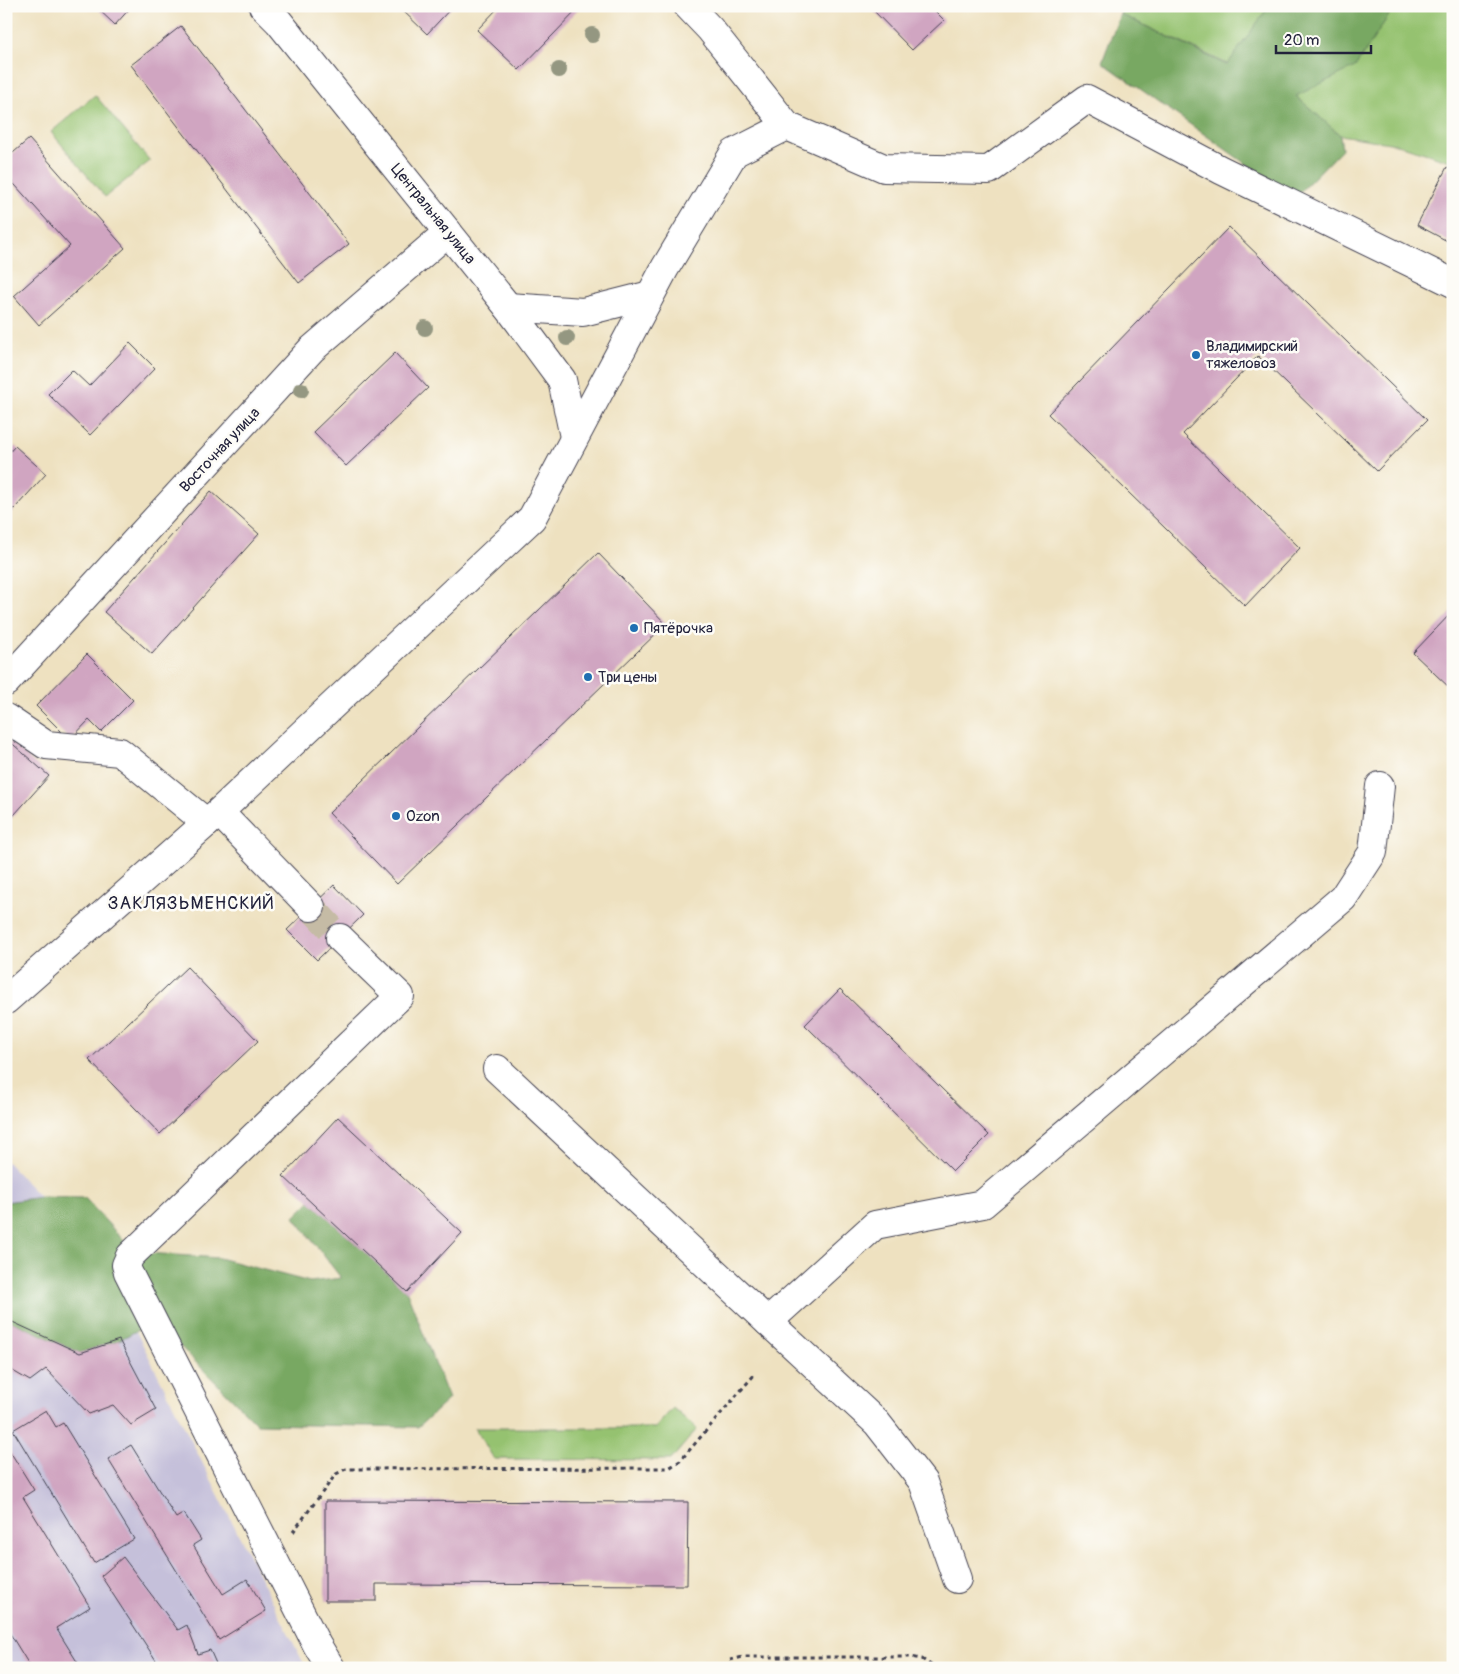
<svg xmlns="http://www.w3.org/2000/svg" width="1459" height="1674" viewBox="0 0 1459 1674" font-family="Pangolin,sans-serif">
<style>
.industrial{fill:#c5c0da}
.green{fill:#95c270;stroke:#5c7256}
.forest{fill:#78a862;stroke:#4d654e}
.building{fill:#d0a5c1}
.lines{fill:none;stroke-linecap:round;stroke-linejoin:round}
.minor-tunnel{stroke:#c5bba5;stroke-width:28;stroke-dasharray:28 14;stroke-linecap:butt}
.minor-casing{stroke:#413f4f;stroke-width:30}
.path{stroke:#413f4f;stroke-width:3;stroke-dasharray:4 4;stroke-linecap:butt}
.minor{stroke:#fff;stroke-width:28}
.tree{fill:#949781}
.poi-dot{fill:#1f6fb2;stroke:#fdfcf7;stroke-width:2}
.labels{text-anchor:middle;dominant-baseline:central;stroke-width:5;stroke-linejoin:round;paint-order:stroke}
.street-label{font-size:15px;fill:#22223b;stroke:#fdfcf7}
.poi-label{font-size:15px;fill:#22223b;stroke:#fdfcf7;text-anchor:start}
.quarter-label{font-size:18px;letter-spacing:1px;fill:#22223b;stroke:#fdfcf7}
</style>
<rect width="100%" height="100%" fill="#fdfcf7"/>
<filter id="ink" filterUnits="userSpaceOnUse"><feTurbulence type="fractalNoise" baseFrequency=".02" numOctaves="2"/><feDisplacementMap in="SourceGraphic" scale="10" xChannelSelector="R" yChannelSelector="G"/><feConvolveMatrix kernelMatrix="1 2 1 2 8 2 1 2 1" color-interpolation-filters="sRGB"/></filter>
<filter id="wash" filterUnits="userSpaceOnUse"><feTurbulence type="fractalNoise" baseFrequency=".0096" numOctaves="4" result="noise"/><feDisplacementMap in="SourceGraphic" scale="20" xChannelSelector="R" yChannelSelector="G"/><feGaussianBlur stdDeviation="1.12" result="paint"/><feColorMatrix in="noise" values="0 0 0 0 0 0 0 0 0 0 0 0 0 0 0 0 0 1.4 0 .05"/><feComposite in="paint" operator="in"/></filter>
<g filter="url(#wash)">
<rect width="100%" height="100%" fill="#eee1c0"/>
<polygon class="industrial" points="6,1161 100,1260 306,1668 6,1668"/>
<g class="green">
<polygon points="1124,6 1453,6 1453,162 1396,144 1340,135 1296,96 1120,14"/>
<polygon points="95,95 150,161 105,197 51,132"/>
<polygon points="673,1408 697,1429 671,1460 494,1459 475,1428 655,1428"/>
</g>
<g class="forest">
<polygon points="1269,6 1395,6 1355,67 1296,96 1340,135 1342,149 1294,198 1102,62 1120,14 1227,65"/>
<polygon points="41,1197 85,1198 134,1252 219,1258 310,1282 341,1278 294,1217 310,1201 407,1292 449,1399 418,1427 257,1424 155,1321 119,1340 80,1353 6,1319 6,1202"/>
</g>
<g id="blocks">
<g class="building">
<polygon points="95,6 132,6 115,25"/>
<polygon points="398,6 453,6 427,34"/>
<polygon points="500,6 581,6 519,70 477,30"/>
<polygon points="869,6 930,6 944,20 912,50"/>
<polygon points="181,26 349,244 299,283 131,65"/>
<polygon points="29,139 125,248 39,325 14,296 70,246 6,175 6,159"/>
<polygon points="1447,167 1453,170 1453,244 1417,225"/>
<polygon points="1229,227 1427,420 1377,471 1258,356 1183,434 1300,548 1245,606 1048,414"/>
<polygon points="130,343 155,368 90,435 48,394 72,370 89,386"/>
<polygon points="395,353 428,388 346,466 313,432"/>
<polygon points="15,446 46,474 6,518 6,456"/>
<polygon points="211,491 259,534 152,654 104,612"/>
<polygon points="598,553 666,624 397,884 329,813"/>
<polygon points="1453,611 1453,691 1413,653"/>
<polygon points="87,654 133,700 101,732 89,720 70,740 36,706"/>
<polygon points="6,738 49,776 6,824"/>
<polygon points="334,885 363,915 317,960 287,930"/>
<polygon points="187,967 258,1041 160,1134 89,1060"/>
<polygon points="840,989 989,1135 953,1171 805,1025"/>
<polygon points="338,1117 462,1233 407,1292 283,1176"/>
<polygon points="6,1319 80,1353 119,1340 156,1410 131,1425 113,1405 89,1414 46,1369 30,1381 6,1367"/>
<polygon points="46,1410 56,1427 63,1423 134,1539 94,1563 13,1430"/>
<polygon points="6,1445 34,1490 23,1497 90,1607 56,1628 81,1668 31,1668 6,1627"/>
<polygon points="131,1445 176,1518 184,1513 201,1540 193,1545 223,1594 247,1579 266,1611 219,1640 108,1459"/>
<polygon points="325,1501 688,1502 687,1585 376,1584 376,1601 325,1601"/>
<polygon points="123,1557 178,1630 187,1625 198,1654 210,1650 218,1668 175,1668 173,1663 161,1668 101,1576"/>
</g>
</g>
</g>
<g filter="url(#ink)">
<use href="#blocks" fill-opacity="0" stroke="#413f4f" stroke-width="1"/>
<g class="lines">
<polyline class="minor-tunnel" points="311,907 340,938"/>
<defs>
<g id="minor">
<polyline points="263,6 279,22 508,307 562,380 574,437"/>
<polyline points="688,6 710,29 787,126"/>
<polyline points="508,307 583,312 650,295"/>
<polyline points="6,682 311,350 448,232"/>
<polyline points="6,718 46,745 120,752 207,823"/>
<polyline points="219,812 311,907"/>
<polyline points="6,1000 219,812 532,518 665,268 734,153 787,126 884,168 989,170 1087,99 1221,170 1453,283"/>
<polyline points="497,1069 768,1322 875,1225 983,1204 1343,898 1373,852 1380,786"/>
<polyline points="768,1322 877,1423 923,1482 957,1579"/>
<polyline points="331,1668 317,1645 128,1272 126,1265 130,1256 400,996 340,938"/>
</g>
</defs>
<use href="#minor" class="minor-casing"/>
<g class="path">
<polyline points="293,1532 336,1474 346,1469 669,1468 680,1461 755,1374"/>
<polyline points="730,1660 743,1657 910,1657 922,1659 935,1668"/>
</g>
<use href="#minor" class="minor"/>
</g>
<g class="tree">
<circle cx="592" cy="35" r="8"/>
<circle cx="559" cy="70" r="8"/>
<circle cx="425" cy="328" r="8"/>
<circle cx="567" cy="338" r="8"/>
<circle cx="301" cy="390" r="8"/>
</g>
</g>
<g class="poi-dot">
<circle cx="1196" cy="355" r="5"/>
<circle cx="634" cy="628" r="5"/>
<circle cx="588" cy="677" r="5"/>
<circle cx="396" cy="816" r="5"/>
</g>
<g class="labels">
<g class="street-label">
<text transform="translate(433 214) rotate(51)">Центральная улица</text>
<text transform="translate(220 450) rotate(-47)">Восточная улица</text>
</g>
<g class="poi-label">
<text x="1206" y="346">Владимирский<tspan x="1206" dy="17">тяжеловоз</tspan></text>
<text x="644" y="628">Пятёрочка</text>
<text x="598" y="677">Три цены</text>
<text x="406" y="816">Ozon</text>
</g>
<g class="quarter-label">
<text x="191" y="903">ЗАКЛЯЗЬМЕНСКИЙ</text>
</g>
</g>
<rect width="1459" height="1674" fill="none" stroke="#fdfcf7" stroke-width="25"/>
<path d="M1276 45v8h95v-8" fill="none" stroke="#22223b" stroke-width="2.5"/>
<text x="1284" y="45" font-size="15" fill="#22223b" stroke="#fdfcf7" stroke-width="4" paint-order="stroke">20 m</text>
</svg>
